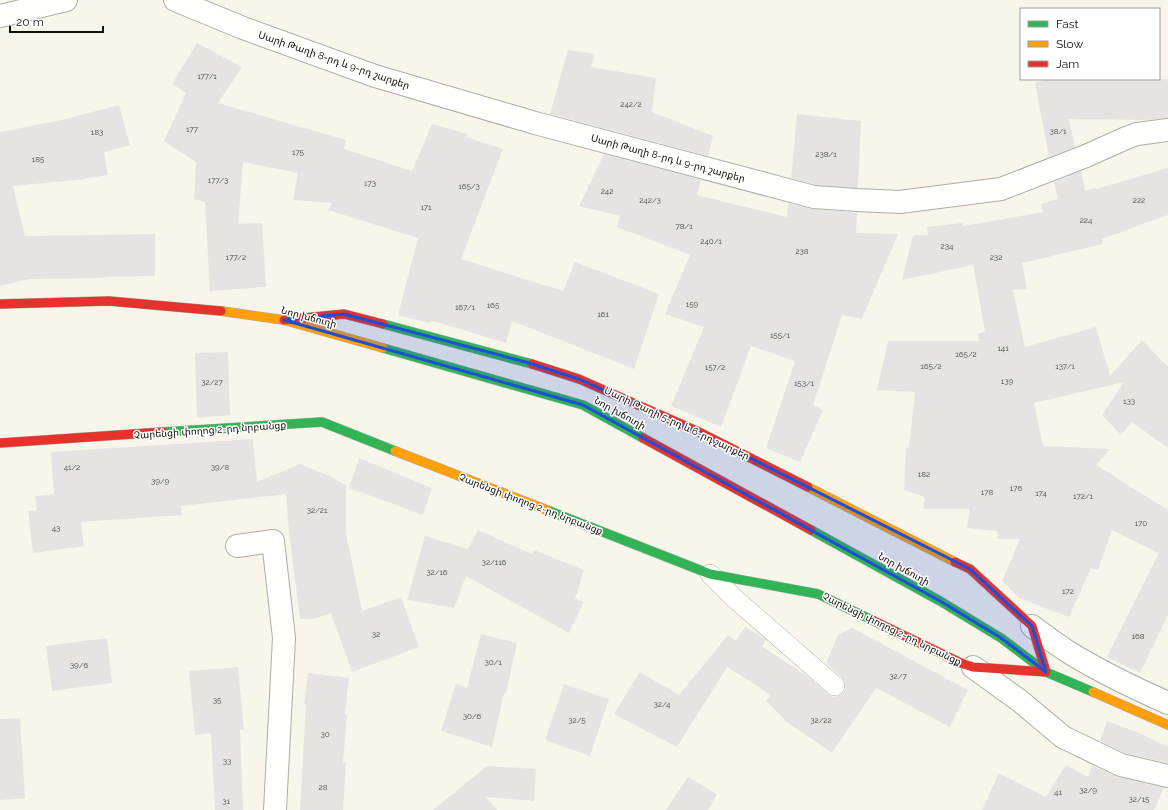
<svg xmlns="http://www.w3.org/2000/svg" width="1168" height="810" viewBox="0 0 1168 810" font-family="Raleway,'Noto Sans Armenian',sans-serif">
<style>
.building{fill:#e5e4e3}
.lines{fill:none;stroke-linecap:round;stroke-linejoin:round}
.lane-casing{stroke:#afada4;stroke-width:20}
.street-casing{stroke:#afada4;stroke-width:24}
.fast-casing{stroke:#afada4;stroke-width:10}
.slow-casing{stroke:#afada4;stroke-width:10}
.jam-casing{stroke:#afada4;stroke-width:10}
.lane{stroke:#fefefc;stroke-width:19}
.street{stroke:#fefefc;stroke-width:22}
.fast{stroke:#30b455;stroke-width:9}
.slow{stroke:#ff9f0a;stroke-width:9}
.jam{stroke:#e5322d;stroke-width:9}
.marked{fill:#1d4ed8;fill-opacity:0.2;stroke:#1d4ed8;stroke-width:3;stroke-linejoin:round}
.labels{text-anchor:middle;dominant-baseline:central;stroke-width:3;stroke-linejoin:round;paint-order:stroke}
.number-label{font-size:8px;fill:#484641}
.street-label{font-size:10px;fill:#100f08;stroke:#fff}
</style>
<rect width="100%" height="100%" fill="#f8f6ea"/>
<g class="building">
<polygon points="197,43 242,67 218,103 346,140 344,149 412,171 432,124 468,134 466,137 503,149 461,259 563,291 575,262 659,294 634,369 512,321 506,343 433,321 428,323 398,315 418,238 328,210 332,203 293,200 298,173 243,162 238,224 262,223 266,287 210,291 205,202 194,199 196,162 164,141 186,93 172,84"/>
<polygon points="568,50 595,54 591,67 656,78 652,112 713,136 708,156 550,114"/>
<polygon points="1049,79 1168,79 1168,118 1146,120 1069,119 1075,147 1049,157 1035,83"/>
<polygon points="119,105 130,145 104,152 108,175 77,180 13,186 25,236 155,234 155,276 105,277 105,278 29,279 0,286 0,132 66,119"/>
<polygon points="797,114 861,121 858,188 816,185 791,178"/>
<polygon points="604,154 701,180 697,195 787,217 788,203 813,209 857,213 856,233 898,234 862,319 842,315 813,405 823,410 800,462 766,448 795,361 751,346 721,427 671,406 704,327 665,314 690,255 617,227 620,216 579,206"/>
<polygon points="1168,168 1168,215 1102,239 1103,244 1022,263 1027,289 1013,290 1025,347 1096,327 1110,376 1142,340 1168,367 1168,448 1132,422 1121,435 1102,415 1124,382 1034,403 1043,446 1110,449 1096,465 1168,510 1168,615 1140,673 1107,657 1159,553 1112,530 1098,570 1091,568 1069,617 1019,598 1002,581 1020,539 997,539 998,531 967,528 970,509 923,509 925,497 904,490 906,447 909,448 915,392 877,390 888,341 979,341 978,333 985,332 973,265 902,280 913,235 928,235 927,227 962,223 963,226 1043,212 1041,204 1058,199 1054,182 1081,171 1085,191 1095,188 1096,189"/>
<polygon points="228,352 230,415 197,418 195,353"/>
<polygon points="253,439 257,482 300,464 325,474 346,485 346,533 362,611 401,597 419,647 352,672 331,613 312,619 300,619 289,532 286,494 181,506 182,515 81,522 84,546 33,553 28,511 37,510 35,496 54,494 51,452"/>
<polygon points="359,458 432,488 423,515 349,488"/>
<polygon points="478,530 532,554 534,550 584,570 575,599 584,602 569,633 466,576 454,608 407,600 425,536 468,549"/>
<polygon points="745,627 766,640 762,646 811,679 828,694 833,697 838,696 843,693 846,688 845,683 842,678 826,663 838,635 852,628 968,690 950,727 876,688 832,753 788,723 766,701 771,695 727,667 677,747 614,714 640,672 679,695 728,635 736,641"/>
<polygon points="481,634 517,643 506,693 504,693 492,747 441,731 456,684 467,688"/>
<polygon points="107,638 112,683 52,691 46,646"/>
<polygon points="238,667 244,730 240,730 243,810 215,810 211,733 195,735 189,671"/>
<polygon points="308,673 349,678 345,715 347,715 343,763 346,763 343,810 300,810 306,704 304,704"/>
<polygon points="564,684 609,699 590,756 545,740"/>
<polygon points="20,718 25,798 0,800 0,719"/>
<polygon points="1107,721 1139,733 1168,747 1168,763 1125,753 1100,741"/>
<polygon points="1066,765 1088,777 1092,765 1118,777 1164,788 1154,810 982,810 999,773 1046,797"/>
<polygon points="487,766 536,769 534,801 486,797 497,810 433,810"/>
<polygon points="688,777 717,794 708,810 666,810"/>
</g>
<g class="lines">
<defs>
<polyline id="lane" points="710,574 734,598 835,686"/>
<g id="street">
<polyline points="175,0 243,28 375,76 535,123 814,197 857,200 900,202 1001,189 1086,156 1126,138 1137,134 1168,130"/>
<polyline points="0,16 66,0"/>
<polyline points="237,546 273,541 284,638 275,810"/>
<path d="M1032 626C1044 635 1057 645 1070 653 1101 672 1134 688 1168 703"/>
<polyline points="973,667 1020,701 1063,737 1121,765 1168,776"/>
</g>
<g id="fast">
<polyline points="383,324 532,364"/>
<polyline points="383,348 583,405 643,438"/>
<polyline points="163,432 322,422 395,451"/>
<polyline points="547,510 710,574 818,594 872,620"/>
<polyline points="811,530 940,601 1001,638 1046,672 1093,692"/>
</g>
<g id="slow">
<polyline points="221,311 284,320 383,348"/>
<polyline points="395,451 547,510"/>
<polyline points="808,487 955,562"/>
<polyline points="1093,692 1168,725"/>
</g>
<g id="jam">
<polyline points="0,304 109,301 221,311"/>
<polyline points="284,320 344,314 383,324"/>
<polyline points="532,364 579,379 697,431 808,487"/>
<polyline points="643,438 811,530"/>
<polyline points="0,443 163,432"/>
<polyline points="872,620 961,663 973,667 1046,672 1032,626 970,569 955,562"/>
</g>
</defs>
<use href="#lane" class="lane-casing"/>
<use href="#street" class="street-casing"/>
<use href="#fast" class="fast-casing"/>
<use href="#slow" class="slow-casing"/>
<use href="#jam" class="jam-casing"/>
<use href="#lane" class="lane"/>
<use href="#street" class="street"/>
<use href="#fast" class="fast"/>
<use href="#slow" class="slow"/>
<use href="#jam" class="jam"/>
</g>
<path class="marked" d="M344 314 526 362 579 379 697 431 970 569 1032 626 1046 672 1001 638 940 601 583 405 284 320Z"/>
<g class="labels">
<g class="number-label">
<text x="207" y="76">177/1</text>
<text x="631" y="104">242/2</text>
<text x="192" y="129">177</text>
<text x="1058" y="131">38/1</text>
<text x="97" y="132">183</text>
<text x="298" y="152">175</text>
<text x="826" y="154">238/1</text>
<text x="38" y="159">185</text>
<text x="218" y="180">177/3</text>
<text x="370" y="183">173</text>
<text x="469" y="186">165/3</text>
<text x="607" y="191">242</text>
<text x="650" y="200">242/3</text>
<text x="1139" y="200">222</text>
<text x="426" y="207">171</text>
<text x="1086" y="220">224</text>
<text x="684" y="226">78/1</text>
<text x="711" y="241">240/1</text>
<text x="947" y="246">234</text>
<text x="802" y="251">238</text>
<text x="236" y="257">177/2</text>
<text x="996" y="257">232</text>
<text x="692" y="304">159</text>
<text x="493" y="305">165</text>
<text x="465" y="307">167/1</text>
<text x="603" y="314">161</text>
<text x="780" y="335">155/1</text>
<text x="1003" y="348">141</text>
<text x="966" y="354">165/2</text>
<text x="931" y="366">165/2</text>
<text x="1065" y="366">137/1</text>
<text x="715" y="367">157/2</text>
<text x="1007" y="381">139</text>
<text x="212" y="382">32/27</text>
<text x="804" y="383">153/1</text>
<text x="1129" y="401">133</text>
<text x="72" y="467">41/2</text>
<text x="220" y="467">39/8</text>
<text x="924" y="474">182</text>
<text x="160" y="481">39/9</text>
<text x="1016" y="488">176</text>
<text x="987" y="492">178</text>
<text x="1041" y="493">174</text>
<text x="1083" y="496">172/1</text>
<text x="317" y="510">32/21</text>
<text x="1141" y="523">170</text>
<text x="56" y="528">43</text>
<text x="494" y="562">32/116</text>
<text x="437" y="572">32/16</text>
<text x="1068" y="591">172</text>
<text x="376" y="634">32</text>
<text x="1138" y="636">168</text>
<text x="493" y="662">30/1</text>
<text x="79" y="665">39/6</text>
<text x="898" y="676">32/7</text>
<text x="217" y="700">35</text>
<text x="662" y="704">32/4</text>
<text x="472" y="716">30/6</text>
<text x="577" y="720">32/5</text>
<text x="821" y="720">32/22</text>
<text x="325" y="734">30</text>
<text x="227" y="761">33</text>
<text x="323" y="787">28</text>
<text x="1088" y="790">32/9</text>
<text x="1058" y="792">41</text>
<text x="1139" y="799">32/15</text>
<text x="226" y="801">31</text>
</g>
<g class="street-label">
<text transform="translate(334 60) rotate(19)">Սարի Թաղի 8-րդ և 9-րդ շարքեր</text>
<text transform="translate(668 158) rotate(15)">Սարի Թաղի 8-րդ և 9-րդ շարքեր</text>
<text transform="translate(309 317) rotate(15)">Նոր խճուղի</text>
<text transform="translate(620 413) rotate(29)">Նոր խճուղի</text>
<text transform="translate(677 423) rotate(25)">Սարի Թաղի 5-րդ և 6-րդ շարքեր</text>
<text transform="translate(210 430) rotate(-4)">Չարենցի փողոց 2-րդ նրբանցք</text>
<text transform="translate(531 504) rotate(21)">Չարենցի փողոց 2-րդ նրբանցք</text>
<text transform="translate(904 569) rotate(29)">Նոր խճուղի</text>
<text transform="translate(892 629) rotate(26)">Չարենցի փողոց 2-րդ նրբանցք</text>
</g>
</g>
<rect x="1020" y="8" width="140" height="72" fill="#ffffff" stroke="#9f9f9c"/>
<rect x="1028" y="21" width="20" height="6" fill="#30b455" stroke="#9f9f9c"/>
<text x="1056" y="28" font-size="12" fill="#100f08">Fast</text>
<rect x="1028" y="41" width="20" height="6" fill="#ff9f0a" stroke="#9f9f9c"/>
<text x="1056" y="48" font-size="12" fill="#100f08">Slow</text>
<rect x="1028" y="61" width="20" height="6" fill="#e5322d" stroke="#9f9f9c"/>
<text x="1056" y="68" font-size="12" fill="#100f08">Jam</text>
<path d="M10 26v6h93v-6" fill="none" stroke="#100f08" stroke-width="2"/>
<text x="16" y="26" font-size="12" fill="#100f08" stroke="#ffffff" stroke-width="3" paint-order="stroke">20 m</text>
</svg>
